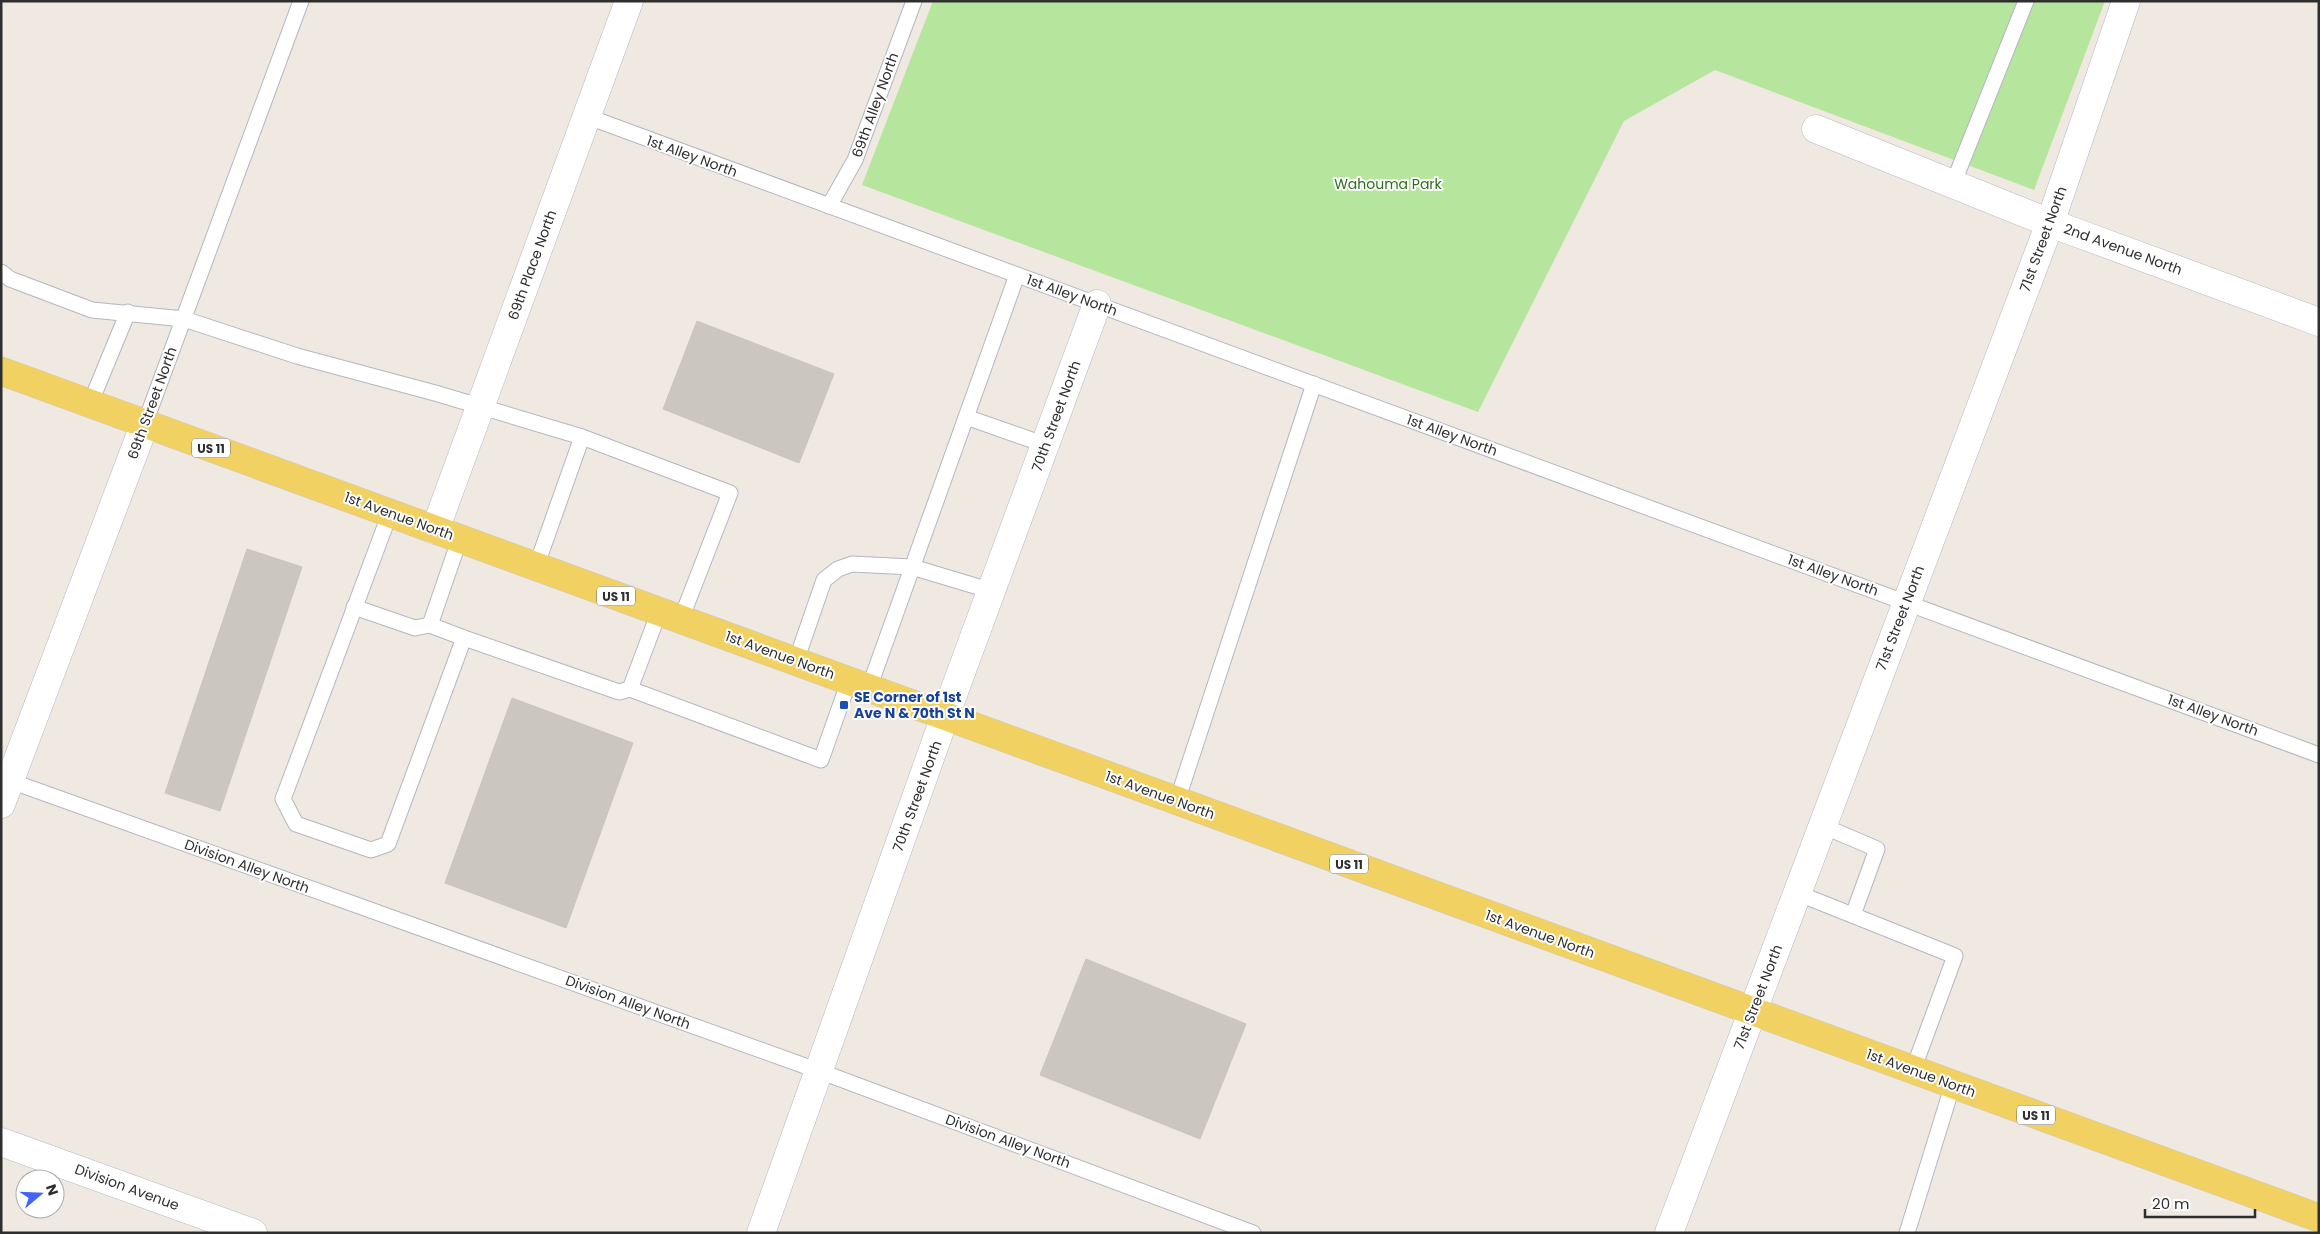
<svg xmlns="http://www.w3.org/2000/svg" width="2320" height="1234" viewBox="0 0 2320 1234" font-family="Poppins,sans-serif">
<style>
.green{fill:#b6e59e}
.building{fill:#cbc7bf;stroke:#cbc5ba}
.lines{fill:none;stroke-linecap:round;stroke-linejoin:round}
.lane-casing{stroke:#b4b7c1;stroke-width:17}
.street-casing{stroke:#b4b7c1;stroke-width:29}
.primary-casing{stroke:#c9c9c9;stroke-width:29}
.lane{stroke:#fff;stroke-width:15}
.street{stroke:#fff;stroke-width:28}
.primary{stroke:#f2d163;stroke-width:28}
.transit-dot{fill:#1a4fb4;stroke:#fff;stroke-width:2}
.labels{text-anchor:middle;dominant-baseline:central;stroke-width:4;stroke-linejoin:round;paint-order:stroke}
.shield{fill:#fff;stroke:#6d6d6d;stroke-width:1}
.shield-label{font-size:12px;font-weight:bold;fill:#2e2e2e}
.street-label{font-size:14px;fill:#2e2e2e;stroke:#fff}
.park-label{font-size:14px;fill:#2c6e1b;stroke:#fff}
.transit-label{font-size:14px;font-weight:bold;fill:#164399;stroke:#fff;text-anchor:start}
</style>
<rect width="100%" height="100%" fill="#efe9e1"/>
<polygon class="green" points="933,1 2105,1 2034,190 1715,70 1624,121 1478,412 862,185"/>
<g class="building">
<polygon points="697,321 834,374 799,463 663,409"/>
<polygon points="247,549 302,567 220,811 165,793"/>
<polygon points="512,698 633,743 566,928 445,883"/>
<polygon points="1086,959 1246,1024 1200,1139 1040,1075"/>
</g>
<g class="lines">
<defs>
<g id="lane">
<polyline points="586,116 2319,755"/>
<polyline points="1953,184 2026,1"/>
<polyline points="829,206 855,160 914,1"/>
<polyline points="1,272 10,279 92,310 184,319 297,356 435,393 582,437 730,493 681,619"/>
<polyline points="90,404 128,312"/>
<polyline points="966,417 1046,445"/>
<polyline points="145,423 301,1"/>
<polyline points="390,513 283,799 296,824 371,850 388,844 464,638 430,625 460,538"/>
<polyline points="536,567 582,437"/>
<polyline points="354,607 415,628 430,625"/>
<polyline points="464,638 619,692 630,689 659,612"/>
<polyline points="796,661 824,580 838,569 852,564 912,567 992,591"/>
<polyline points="869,688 1017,275"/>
<polyline points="630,689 821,760 849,681"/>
<polyline points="5,779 819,1071 1253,1233"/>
<polyline points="1177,801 1314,384"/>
<polyline points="1823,826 1877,849 1853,915"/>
<polyline points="1797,893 1955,956 1913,1070"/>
<polyline points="1907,1233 1953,1084"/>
</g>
<g id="street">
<polyline points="1816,129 2050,223 2319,322"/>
<polyline points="435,530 629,1"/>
<polyline points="1,804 145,423"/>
<polyline points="1,1142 253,1233"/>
<polyline points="761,1233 945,716 1097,304"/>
<polyline points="1669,1233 2050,223 2126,1"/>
</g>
<polyline id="primary" points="1,371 2319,1218"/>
</defs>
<use href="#lane" class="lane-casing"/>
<use href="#street" class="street-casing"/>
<use href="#primary" class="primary-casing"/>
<use href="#lane" class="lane"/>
<use href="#street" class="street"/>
<use href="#primary" class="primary"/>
</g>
<rect class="transit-dot" x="839" y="700" width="10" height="10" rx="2.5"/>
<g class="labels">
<g class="shield">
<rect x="192" y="438.5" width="38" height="19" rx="4"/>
<rect x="597" y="586.5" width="38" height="19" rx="4"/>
<rect x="1330" y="854.5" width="38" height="19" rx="4"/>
<rect x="2017" y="1105.5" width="38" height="19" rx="4"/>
</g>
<g class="shield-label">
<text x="211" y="448">US 11</text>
<text x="616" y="596">US 11</text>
<text x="1349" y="864">US 11</text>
<text x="2036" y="1115">US 11</text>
</g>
<g class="street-label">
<text transform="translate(875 105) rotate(-70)">69th Alley North</text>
<text transform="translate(692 156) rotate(20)">1st Alley North</text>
<text transform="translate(2043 239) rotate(-70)">71st Street North</text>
<text transform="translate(2123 249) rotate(20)">2nd Avenue North</text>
<text transform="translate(532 265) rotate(-70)">69th Place North</text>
<text transform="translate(1072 295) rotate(20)">1st Alley North</text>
<text transform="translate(152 403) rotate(-70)">69th Street North</text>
<text transform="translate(1056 416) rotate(-70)">70th Street North</text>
<text transform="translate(1452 435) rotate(20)">1st Alley North</text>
<text transform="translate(399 516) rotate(20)">1st Avenue North</text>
<text transform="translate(1833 575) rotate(20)">1st Alley North</text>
<text transform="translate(1900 618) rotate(-69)">71st Street North</text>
<text transform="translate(780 655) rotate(20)">1st Avenue North</text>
<text transform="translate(2213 715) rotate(20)">1st Alley North</text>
<text transform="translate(1160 795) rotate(20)">1st Avenue North</text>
<text transform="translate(917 796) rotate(-70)">70th Street North</text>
<text transform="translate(247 866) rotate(20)">Division Alley North</text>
<text transform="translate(1540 934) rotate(20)">1st Avenue North</text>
<text transform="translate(1758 997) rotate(-69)">71st Street North</text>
<text transform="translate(628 1002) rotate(20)">Division Alley North</text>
<text transform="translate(1921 1073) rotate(20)">1st Avenue North</text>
<text transform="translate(1008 1141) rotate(20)">Division Alley North</text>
<text transform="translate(127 1187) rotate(20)">Division Avenue</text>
</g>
<g class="park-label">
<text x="1388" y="184">Wahouma Park</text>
</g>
<g class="transit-label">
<text x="854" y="697">SE Corner of 1st<tspan x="854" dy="16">Ave N &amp; 70th St N</tspan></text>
</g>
</g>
<rect width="2320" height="1234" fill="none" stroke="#2e2e2e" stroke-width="5"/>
<g transform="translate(40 1194) rotate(71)"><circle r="24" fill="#ffffff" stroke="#ababab"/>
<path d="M0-4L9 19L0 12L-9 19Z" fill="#4264fb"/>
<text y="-8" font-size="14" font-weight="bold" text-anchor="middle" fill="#2e2e2e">N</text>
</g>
<path d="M2145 1209v8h110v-8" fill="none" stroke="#2e2e2e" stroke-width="2.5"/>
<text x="2152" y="1209" font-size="15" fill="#2e2e2e" stroke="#ffffff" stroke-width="4" paint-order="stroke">20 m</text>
</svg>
